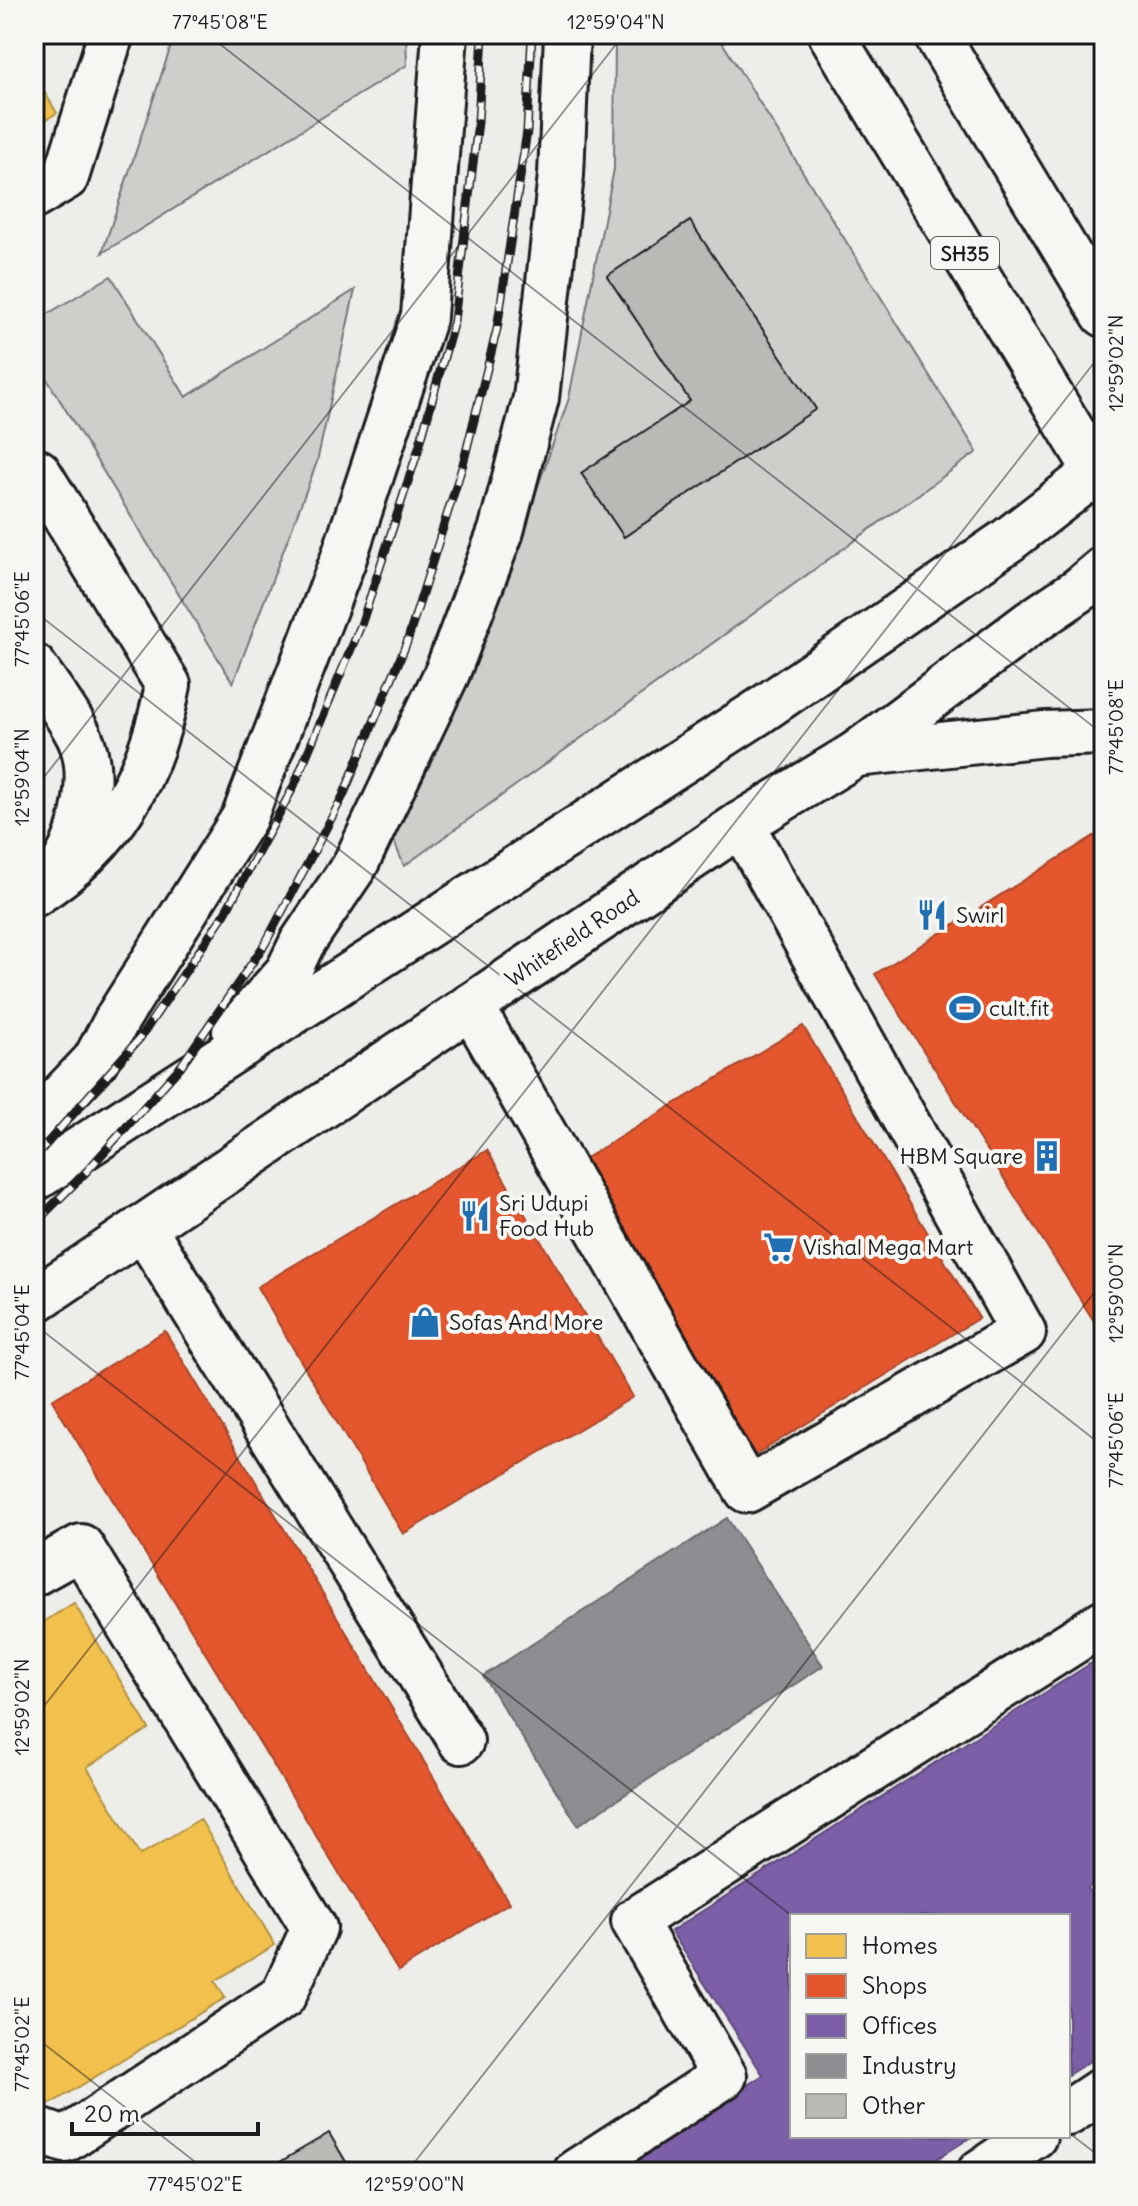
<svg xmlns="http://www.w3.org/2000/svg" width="1138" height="2206" viewBox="0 0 1138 2206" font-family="Delius,sans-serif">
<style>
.green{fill:#cececb;stroke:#757574;stroke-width:2}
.homes{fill:#f2c14e;stroke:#b2903f;stroke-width:2}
.shops{fill:#e4572e;stroke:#a84529;stroke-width:2}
.offices{fill:#7b5ea7;stroke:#5e4a7d;stroke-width:2}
.industry{fill:#8d8d92;stroke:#6b6b6f;stroke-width:2}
.building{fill:#b9b9b6;stroke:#1c1c1c;stroke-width:2}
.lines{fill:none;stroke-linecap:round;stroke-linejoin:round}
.minor-casing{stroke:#1c1c1c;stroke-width:50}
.major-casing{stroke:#1c1c1c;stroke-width:50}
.minor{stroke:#f6f6f2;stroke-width:44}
.major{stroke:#f6f6f2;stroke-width:44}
.rail-casing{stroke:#1c1c1c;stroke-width:9}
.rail{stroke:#f6f6f2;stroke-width:6;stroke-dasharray:18;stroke-linecap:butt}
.ticks{fill:none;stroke:#1c1c1c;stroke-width:2;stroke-opacity:0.45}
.labels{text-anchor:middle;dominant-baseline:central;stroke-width:8;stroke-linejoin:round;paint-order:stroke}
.shield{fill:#f6f6f2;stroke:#5d5d5c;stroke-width:2}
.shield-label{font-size:20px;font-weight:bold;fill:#1c1c1c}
.poi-label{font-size:22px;fill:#1c1c1c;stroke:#f6f6f2;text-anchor:start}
.street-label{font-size:22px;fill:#1c1c1c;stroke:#f6f6f2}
.neatline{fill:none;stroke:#1c1c1c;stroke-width:3}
.ticks-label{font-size:20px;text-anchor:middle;fill:#1c1c1c}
</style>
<rect width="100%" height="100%" fill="#edede9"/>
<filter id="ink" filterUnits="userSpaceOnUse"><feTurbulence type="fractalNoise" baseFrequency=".0125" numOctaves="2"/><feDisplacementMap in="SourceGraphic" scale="16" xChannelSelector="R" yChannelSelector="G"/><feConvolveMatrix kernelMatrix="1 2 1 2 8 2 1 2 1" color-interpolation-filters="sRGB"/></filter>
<g filter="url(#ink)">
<g class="green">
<polygon points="175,34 406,34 407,65 102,253"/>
<polygon points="615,34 717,34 977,452 404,866 393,839 502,589 569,398 614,169"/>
<polygon points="111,276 186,397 355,290 317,462 233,683 34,358 34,322"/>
</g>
<g class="homes">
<polygon points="34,75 57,113 34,127"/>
<polygon points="74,1603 149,1729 87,1767 140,1855 200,1819 275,1945 215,1981 225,1998 34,2114 34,1628"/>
</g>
<g class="shops">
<polygon points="1094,836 1104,853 1104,1337 875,974"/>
<polygon points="803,1026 979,1318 750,1458 574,1165"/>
<polygon points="487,1150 633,1397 403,1534 257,1287"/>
<polygon points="165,1331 509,1903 398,1971 52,1400"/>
</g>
<polygon class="offices" points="1104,1655 1104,1878 1088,1888 1104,1914 1104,2052 1068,2075 1068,1916 792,1916 792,2136 973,2136 916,2172 611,2172 763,2075 671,1931"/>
<polygon class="industry" points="727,1518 823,1666 578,1825 483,1676"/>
<g class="building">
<polygon points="690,221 816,409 624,537 581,473 690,401 607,276"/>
<polygon points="329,2133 352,2172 263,2172"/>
</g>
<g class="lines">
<defs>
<g id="minor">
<polyline points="34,196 66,177 111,34"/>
<path d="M34 667C49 689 67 712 79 736 97 773 84 831 64 864"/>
<path d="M34 894C114 843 151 776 168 685L38 472"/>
<polyline points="471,1006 747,1490 1023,1332 741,824"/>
<polyline points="143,1227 461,1741"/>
<polyline points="34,1573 81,1547 314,1928 283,1996 65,2140 34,2129"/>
<polyline points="1068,2113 1104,2089"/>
<polyline points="576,2172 724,2076 634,1921 1104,1622"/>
<polyline points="980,2172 1034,2136"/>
</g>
<g id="major">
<polyline points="831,34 1104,484"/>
<polyline points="936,34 1104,314"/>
<polyline points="856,754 1045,734 1104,732"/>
<polyline points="235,1032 288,972 302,943 355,865 447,673 501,531 536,398 561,175 567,34"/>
<polyline points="34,1125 95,1061 119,1016 244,818 343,560 424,316 445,34"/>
<polyline points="34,1179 760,711 1007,541 1104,466"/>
<polyline points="34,1301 741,824 856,754 1029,624 1079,590 1104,569"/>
</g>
</defs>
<use href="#minor" class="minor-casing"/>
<use href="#major" class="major-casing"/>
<use href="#minor" class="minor"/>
<use href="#major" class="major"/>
<defs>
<g id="rail">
<polyline points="34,1158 140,1038 225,913 293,788 361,625 418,451 454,321 478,122 483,34"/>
<polyline points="34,1224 86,1172 181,1066 265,944 343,796 407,642 463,464 497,329 527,131 532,34"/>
</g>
</defs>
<use href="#rail" class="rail-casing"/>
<use href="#rail" class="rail"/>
</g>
</g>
<path class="ticks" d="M207 34 1104 735M34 611 1104 1447M34 790 624 34M34 1324 792 1916M34 1719 1104 350M34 2036 208 2172M1068 2132 1104 2160M407 2172 1104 1280"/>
<defs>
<symbol id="restaurant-bare" viewBox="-9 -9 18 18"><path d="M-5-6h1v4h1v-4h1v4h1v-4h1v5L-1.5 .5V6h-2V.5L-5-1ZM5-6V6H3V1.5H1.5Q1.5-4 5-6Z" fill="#1f6fb2" stroke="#f6f6f2" stroke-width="2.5" paint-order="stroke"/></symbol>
<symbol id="stadium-bare" viewBox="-9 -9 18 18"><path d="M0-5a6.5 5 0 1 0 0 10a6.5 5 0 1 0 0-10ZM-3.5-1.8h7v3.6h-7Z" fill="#1f6fb2" stroke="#f6f6f2" stroke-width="2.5" paint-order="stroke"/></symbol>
<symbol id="building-bare" viewBox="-9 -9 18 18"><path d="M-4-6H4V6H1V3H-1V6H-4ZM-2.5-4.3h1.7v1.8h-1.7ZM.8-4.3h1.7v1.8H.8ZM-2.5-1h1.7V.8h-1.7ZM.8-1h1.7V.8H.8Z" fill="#1f6fb2" stroke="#f6f6f2" stroke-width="2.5" paint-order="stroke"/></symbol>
<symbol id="supermarket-bare" viewBox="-9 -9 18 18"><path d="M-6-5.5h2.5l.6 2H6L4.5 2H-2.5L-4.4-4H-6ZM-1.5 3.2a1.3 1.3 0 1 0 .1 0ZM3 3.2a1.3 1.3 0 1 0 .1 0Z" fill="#1f6fb2" stroke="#f6f6f2" stroke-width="2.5" paint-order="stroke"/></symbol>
<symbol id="shop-bare" viewBox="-9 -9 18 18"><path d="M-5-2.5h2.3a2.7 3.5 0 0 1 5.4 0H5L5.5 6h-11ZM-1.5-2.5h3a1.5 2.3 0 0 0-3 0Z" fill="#1f6fb2" stroke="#f6f6f2" stroke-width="2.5" paint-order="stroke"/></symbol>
</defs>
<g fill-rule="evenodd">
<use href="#restaurant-bare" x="910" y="893" width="44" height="44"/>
<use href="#stadium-bare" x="943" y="986" width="44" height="44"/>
<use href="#building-bare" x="1025" y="1134" width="44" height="44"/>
<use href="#restaurant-bare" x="453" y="1194" width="44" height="44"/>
<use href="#supermarket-bare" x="757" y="1225" width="44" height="44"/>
<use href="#shop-bare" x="403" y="1300" width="44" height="44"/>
</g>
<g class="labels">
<rect class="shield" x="931" y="237" width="68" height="32" rx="6"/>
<g class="shield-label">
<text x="965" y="253">SH35</text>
</g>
<g class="poi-label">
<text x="956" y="915">Swirl</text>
<text x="989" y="1008">cult.fit</text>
<text x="1023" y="1156" text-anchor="end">HBM Square</text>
<text x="499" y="1203">Sri Udupi<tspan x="499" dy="25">Food Hub</tspan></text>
<text x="803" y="1247">Vishal Mega Mart</text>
<text x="449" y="1322">Sofas And More</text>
</g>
<g class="street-label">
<text transform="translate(572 938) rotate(-34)">Whitefield Road</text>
</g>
</g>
<rect width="1138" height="2206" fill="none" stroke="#f6f6f2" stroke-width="88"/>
<rect x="790" y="1914" width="280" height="224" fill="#f6f6f2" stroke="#9f9f9c" stroke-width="2"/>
<rect x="806" y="1934" width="40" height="24" fill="#f2c14e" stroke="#9f9f9c" stroke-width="2"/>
<text x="862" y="1954" font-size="24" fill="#1c1c1c">Homes</text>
<rect x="806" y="1974" width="40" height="24" fill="#e4572e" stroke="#9f9f9c" stroke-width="2"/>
<text x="862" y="1994" font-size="24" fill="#1c1c1c">Shops</text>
<rect x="806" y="2014" width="40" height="24" fill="#7b5ea7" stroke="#9f9f9c" stroke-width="2"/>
<text x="862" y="2034" font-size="24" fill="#1c1c1c">Offices</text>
<rect x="806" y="2054" width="40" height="24" fill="#8d8d92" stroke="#9f9f9c" stroke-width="2"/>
<text x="862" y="2074" font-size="24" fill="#1c1c1c">Industry</text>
<rect x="806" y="2094" width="40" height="24" fill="#b9b9b6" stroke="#9f9f9c" stroke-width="2"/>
<text x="862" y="2114" font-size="24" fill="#1c1c1c">Other</text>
<path d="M72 2122v12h186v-12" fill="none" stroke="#1c1c1c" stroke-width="4"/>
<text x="84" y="2122" font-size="24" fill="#1c1c1c" stroke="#f6f6f2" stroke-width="6" paint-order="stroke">20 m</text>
<rect x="44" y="44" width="1050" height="2118" class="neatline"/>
<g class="ticks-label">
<text x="220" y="29">77°45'08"E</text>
<text x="616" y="29">12°59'04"N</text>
<text transform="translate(1116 363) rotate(-90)" y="7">12°59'02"N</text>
<text transform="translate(22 619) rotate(-90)" y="7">77°45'06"E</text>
<text transform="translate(1116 727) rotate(-90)" y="7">77°45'08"E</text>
<text transform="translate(22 777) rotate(-90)" y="7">12°59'04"N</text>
<text transform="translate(1116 1293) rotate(-90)" y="7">12°59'00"N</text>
<text transform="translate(22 1332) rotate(-90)" y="7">77°45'04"E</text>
<text transform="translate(1116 1440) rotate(-90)" y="7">77°45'06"E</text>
<text transform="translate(22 1707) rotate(-90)" y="7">12°59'02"N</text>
<text transform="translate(22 2044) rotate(-90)" y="7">77°45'02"E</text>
<text x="195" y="2191">77°45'02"E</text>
<text x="415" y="2191">12°59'00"N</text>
</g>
</svg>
